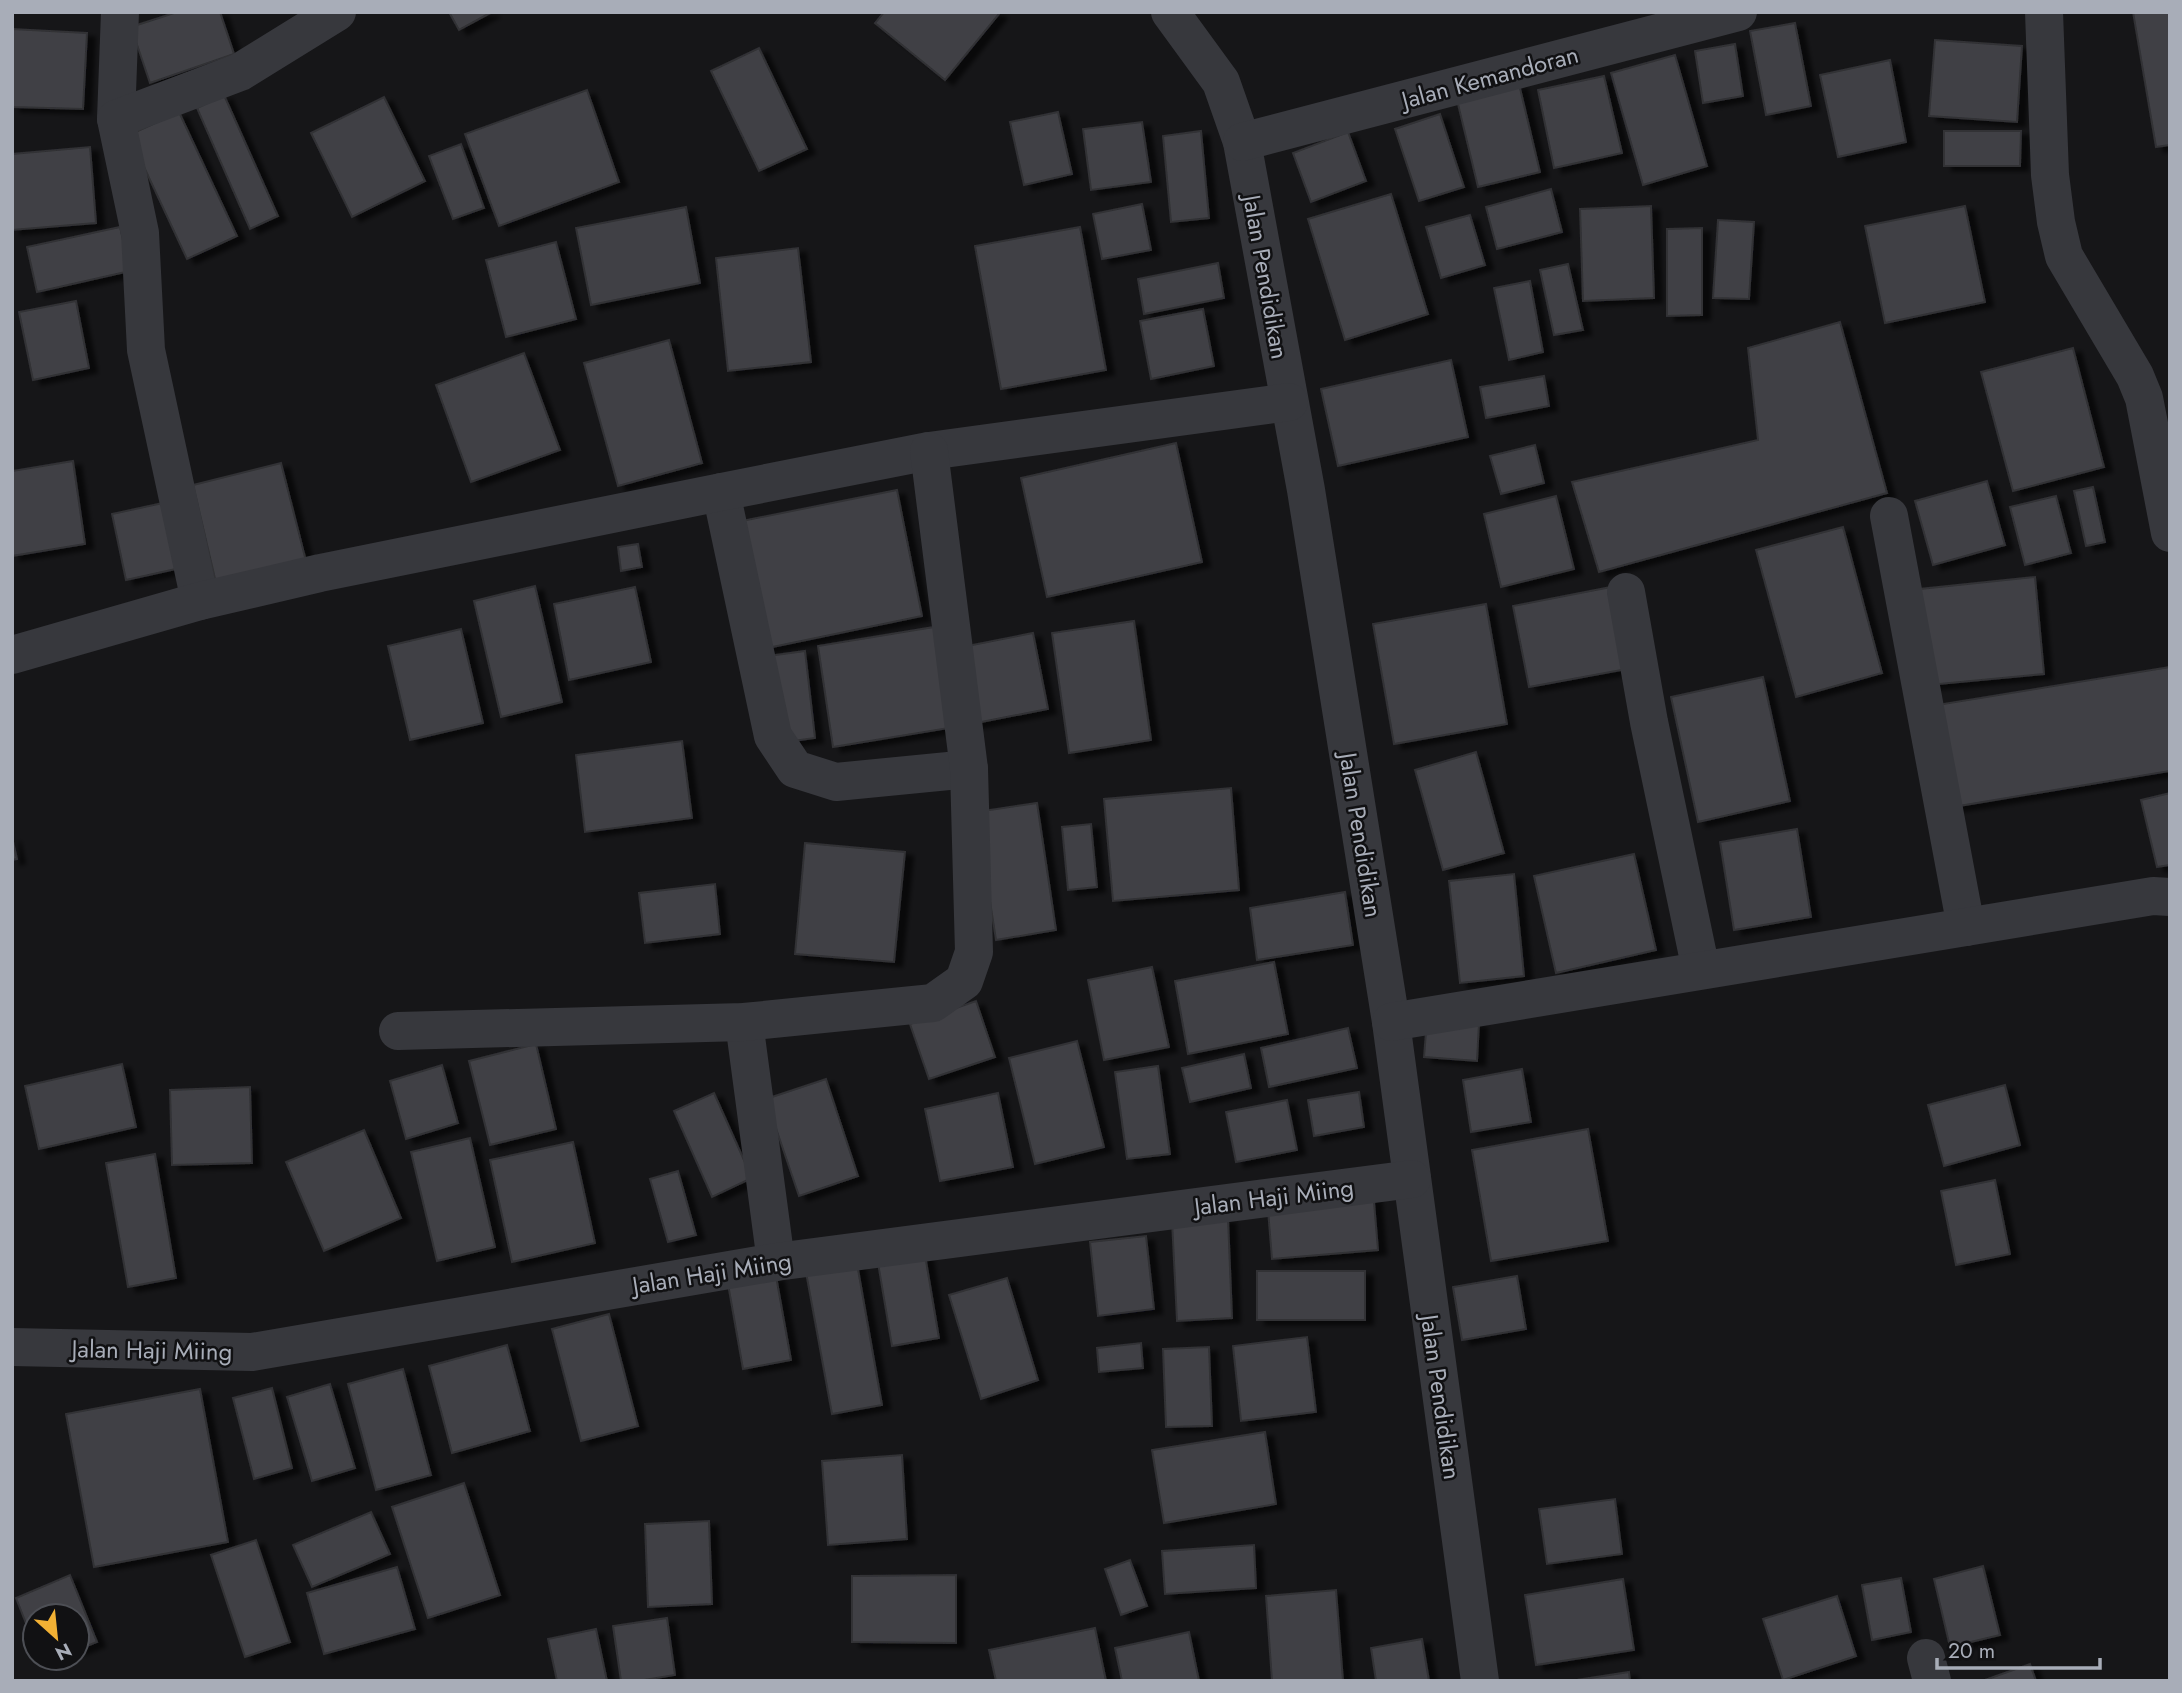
<svg xmlns="http://www.w3.org/2000/svg" width="2182" height="1693" viewBox="0 0 2182 1693" font-family="Jost,sans-serif">
<style>
.building{fill:#404145;stroke:#303034;stroke-width:2;filter:url(#shadow)}
.lines{fill:none;stroke-linecap:round;stroke-linejoin:round}
.minor{stroke:#37383d;stroke-width:38}
.labels{text-anchor:middle;dominant-baseline:central;stroke-width:5;stroke-linejoin:round;paint-order:stroke}
.street-label{font-size:24px;fill:#a8adb8;stroke:#111113}
</style>
<defs>
<filter id="shadow"><feDropShadow dx="8" dy="4.5" stdDeviation="2" flood-color="#0009"/></filter>
</defs>
<rect width="100%" height="100%" fill="#161618"/>
<g class="building">
<polygon points="177,12 220,12 234,54 150,83 131,27"/>
<polygon points="449,12 492,12 459,30"/>
<polygon points="884,12 996,12 999,14 945,80 875,23"/>
<polygon points="2133,12 2170,12 2170,145 2156,147"/>
<polygon points="1795,23 1811,106 1766,115 1750,31"/>
<polygon points="12,29 87,33 83,109 12,107"/>
<polygon points="1935,40 2022,46 2017,122 1929,116"/>
<polygon points="1735,44 1743,96 1703,103 1695,51"/>
<polygon points="759,48 807,149 759,171 711,71"/>
<polygon points="1675,55 1707,166 1643,185 1611,73"/>
<polygon points="1890,60 1906,142 1838,157 1820,75"/>
<polygon points="1604,76 1622,153 1554,168 1538,90"/>
<polygon points="1519,84 1540,172 1478,187 1457,100"/>
<polygon points="587,90 619,182 499,226 465,134"/>
<polygon points="224,95 278,216 250,229 197,108"/>
<polygon points="384,97 425,181 352,217 311,133"/>
<polygon points="179,112 237,236 187,259 129,135"/>
<polygon points="1058,112 1072,174 1024,185 1010,122"/>
<polygon points="1440,114 1464,187 1419,201 1395,129"/>
<polygon points="1142,122 1151,182 1091,190 1083,129"/>
<polygon points="1201,131 1209,218 1171,222 1163,136"/>
<polygon points="1944,131 2021,131 2020,166 1944,166"/>
<polygon points="1348,132 1366,181 1311,202 1293,153"/>
<polygon points="461,144 484,208 453,219 429,156"/>
<polygon points="90,147 96,223 12,230 12,154"/>
<polygon points="1551,189 1562,232 1497,249 1486,207"/>
<polygon points="1391,194 1428,314 1345,340 1308,219"/>
<polygon points="1142,204 1151,250 1102,259 1093,214"/>
<polygon points="1651,206 1654,298 1583,301 1580,209"/>
<polygon points="1965,206 1985,302 1885,323 1865,226"/>
<polygon points="686,207 700,283 591,305 576,228"/>
<polygon points="1470,215 1485,265 1441,278 1426,227"/>
<polygon points="1718,220 1754,222 1749,299 1713,298"/>
<polygon points="120,227 130,271 37,292 27,247"/>
<polygon points="1080,227 1106,370 1001,389 975,246"/>
<polygon points="1702,228 1702,315 1667,316 1667,229"/>
<polygon points="556,242 576,319 506,337 486,260"/>
<polygon points="798,248 811,362 728,371 716,258"/>
<polygon points="1218,263 1224,298 1144,314 1138,279"/>
<polygon points="1568,264 1583,330 1554,335 1540,270"/>
<polygon points="1530,281 1543,352 1509,360 1494,288"/>
<polygon points="76,301 89,368 33,380 19,312"/>
<polygon points="1203,309 1214,366 1151,379 1140,321"/>
<polygon points="1840,322 1887,493 1599,572 1572,482 1758,440 1748,348"/>
<polygon points="669,340 702,463 618,486 584,363"/>
<polygon points="2073,348 2104,467 2013,491 1981,372"/>
<polygon points="524,353 560,450 471,482 436,385"/>
<polygon points="1451,360 1468,437 1338,466 1321,389"/>
<polygon points="1544,376 1549,406 1486,418 1480,387"/>
<polygon points="1176,443 1202,562 1047,597 1021,478"/>
<polygon points="1535,445 1544,483 1501,494 1490,456"/>
<polygon points="73,461 85,544 12,556 12,471"/>
<polygon points="281,463 306,561 216,583 193,485"/>
<polygon points="1987,481 2005,545 1933,565 1915,501"/>
<polygon points="2093,487 2105,542 2086,546 2074,491"/>
<polygon points="897,490 922,616 758,650 732,523"/>
<polygon points="1556,496 1574,569 1501,587 1484,514"/>
<polygon points="2056,496 2071,553 2025,565 2010,507"/>
<polygon points="172,501 185,567 126,580 112,514"/>
<polygon points="1843,527 1882,673 1796,697 1756,550"/>
<polygon points="638,544 642,567 621,571 618,547"/>
<polygon points="2035,577 2044,674 1929,685 1920,589"/>
<polygon points="535,586 562,702 501,717 474,601"/>
<polygon points="635,587 651,662 569,680 554,604"/>
<polygon points="1611,587 1627,669 1529,687 1513,606"/>
<polygon points="1486,604 1507,724 1394,744 1373,624"/>
<polygon points="1134,621 1151,740 1069,753 1052,633"/>
<polygon points="934,627 949,728 833,747 818,646"/>
<polygon points="461,629 483,723 410,740 388,646"/>
<polygon points="1033,633 1048,709 971,724 957,648"/>
<polygon points="805,651 815,738 779,743 768,656"/>
<polygon points="2170,667 2170,771 1953,807 1937,705"/>
<polygon points="1763,677 1790,801 1698,822 1671,697"/>
<polygon points="682,741 692,818 585,832 576,755"/>
<polygon points="1476,752 1504,853 1443,870 1415,770"/>
<polygon points="1231,788 1239,890 1113,901 1104,799"/>
<polygon points="2170,793 2170,865 2157,867 2141,800"/>
<polygon points="1037,803 1056,930 996,940 976,812"/>
<polygon points="1091,824 1097,887 1068,890 1062,827"/>
<polygon points="1797,829 1811,917 1734,930 1720,842"/>
<polygon points="12,837 17,859 12,860"/>
<polygon points="805,843 905,852 894,962 795,954"/>
<polygon points="1634,854 1656,950 1556,973 1534,876"/>
<polygon points="1514,874 1524,976 1460,983 1449,881"/>
<polygon points="715,884 720,934 645,943 639,893"/>
<polygon points="1345,892 1353,945 1257,960 1250,908"/>
<polygon points="1274,962 1288,1034 1188,1054 1175,981"/>
<polygon points="1152,967 1169,1047 1104,1060 1088,980"/>
<polygon points="976,1001 995,1057 929,1079 910,1024"/>
<polygon points="1427,1019 1479,1023 1477,1061 1424,1057"/>
<polygon points="1348,1028 1357,1068 1269,1087 1261,1048"/>
<polygon points="1077,1041 1104,1147 1035,1164 1009,1058"/>
<polygon points="536,1044 556,1129 490,1145 469,1061"/>
<polygon points="1244,1054 1251,1088 1190,1102 1182,1068"/>
<polygon points="122,1064 136,1127 39,1149 25,1086"/>
<polygon points="442,1065 458,1123 406,1139 390,1081"/>
<polygon points="1158,1066 1170,1154 1127,1159 1115,1072"/>
<polygon points="1522,1069 1531,1122 1471,1132 1463,1080"/>
<polygon points="826,1079 858,1176 799,1196 766,1099"/>
<polygon points="2005,1085 2020,1145 1944,1166 1928,1105"/>
<polygon points="250,1087 252,1163 172,1165 170,1090"/>
<polygon points="1359,1092 1364,1127 1314,1136 1308,1100"/>
<polygon points="714,1093 752,1178 712,1197 674,1111"/>
<polygon points="998,1093 1013,1167 940,1181 925,1109"/>
<polygon points="1287,1100 1297,1150 1236,1162 1226,1112"/>
<polygon points="1588,1129 1608,1241 1491,1261 1472,1150"/>
<polygon points="364,1130 401,1218 324,1251 286,1162"/>
<polygon points="470,1138 495,1247 437,1261 411,1152"/>
<polygon points="573,1142 595,1243 512,1262 490,1160"/>
<polygon points="155,1154 176,1278 128,1287 106,1163"/>
<polygon points="678,1171 696,1235 668,1242 650,1179"/>
<polygon points="1995,1180 2010,1254 1956,1265 1941,1191"/>
<polygon points="1373,1190 1378,1250 1272,1259 1267,1198"/>
<polygon points="1228,1218 1232,1318 1177,1321 1172,1221"/>
<polygon points="1146,1236 1154,1309 1098,1316 1090,1242"/>
<polygon points="924,1249 939,1338 892,1346 877,1257"/>
<polygon points="856,1258 882,1405 832,1414 805,1267"/>
<rect x="1257" y="1271" width="108" height="49"/>
<polygon points="776,1276 791,1360 743,1369 728,1284"/>
<polygon points="1517,1276 1526,1329 1462,1340 1453,1287"/>
<polygon points="1007,1278 1038,1380 981,1399 949,1295"/>
<polygon points="609,1314 638,1426 581,1441 552,1329"/>
<polygon points="1307,1337 1316,1412 1241,1421 1233,1346"/>
<polygon points="1141,1343 1143,1368 1099,1372 1097,1348"/>
<polygon points="507,1345 530,1431 452,1453 429,1366"/>
<polygon points="1209,1347 1212,1426 1166,1427 1163,1349"/>
<polygon points="403,1369 431,1475 376,1490 348,1384"/>
<polygon points="330,1384 355,1468 312,1481 287,1397"/>
<polygon points="272,1388 292,1468 254,1479 233,1398"/>
<polygon points="200,1389 228,1542 94,1567 66,1414"/>
<polygon points="1265,1432 1276,1504 1164,1523 1152,1450"/>
<polygon points="902,1455 907,1539 828,1545 822,1461"/>
<polygon points="464,1483 500,1595 428,1618 392,1507"/>
<polygon points="1615,1499 1622,1554 1547,1564 1539,1509"/>
<polygon points="371,1512 390,1554 312,1587 293,1545"/>
<polygon points="709,1521 712,1604 648,1607 645,1524"/>
<polygon points="256,1540 290,1642 245,1657 211,1555"/>
<polygon points="1254,1545 1256,1588 1165,1594 1162,1551"/>
<polygon points="1130,1560 1147,1606 1121,1615 1105,1569"/>
<polygon points="1983,1566 2000,1635 1950,1647 1934,1579"/>
<polygon points="397,1567 415,1629 324,1654 307,1593"/>
<polygon points="70,1575 97,1642 77,1650 77,1616 35,1616 35,1646 16,1598"/>
<polygon points="956,1575 956,1643 852,1642 852,1576"/>
<polygon points="1901,1578 1911,1632 1872,1640 1862,1585"/>
<polygon points="1623,1579 1634,1650 1536,1665 1525,1595"/>
<polygon points="1336,1590 1343,1681 1272,1681 1266,1596"/>
<polygon points="1837,1596 1856,1656 1783,1680 1763,1619"/>
<polygon points="667,1618 675,1675 638,1681 621,1681 613,1626"/>
<polygon points="1095,1628 1106,1681 996,1681 989,1650"/>
<polygon points="596,1629 607,1681 557,1681 548,1639"/>
<polygon points="1189,1632 1199,1681 1122,1681 1115,1648"/>
<polygon points="1422,1639 1429,1681 1376,1681 1371,1648"/>
<polygon points="40,1658 57,1658 42,1664"/>
<polygon points="2030,1664 2036,1681 1982,1681"/>
<polygon points="1629,1672 1630,1681 1570,1681"/>
</g>
<g class="lines">
<g class="minor">
<polyline points="1170,12 1221,82 1242,142 1306,490 1391,1022 1480,1681"/>
<polyline points="2044,12 2050,175 2056,222 2064,256 2135,376 2144,398 2170,533"/>
<polyline points="116,119 120,12"/>
<polyline points="1242,142 1738,12"/>
<polyline points="721,492 773,736 795,769 836,782 969,769"/>
<polyline points="1889,516 1966,927"/>
<polyline points="1626,592 1649,722 1701,970"/>
<polyline points="200,601 146,350 140,233 116,119 240,72 337,12"/>
<polyline points="12,655 200,601 320,573 721,492 929,451 1289,402"/>
<polyline points="744,1022 776,1262"/>
<polyline points="1391,1022 2153,896 2170,897"/>
<polyline points="398,1031 744,1022 933,1003 964,981 974,952 969,769 929,451"/>
<polyline points="12,1347 252,1352 776,1262 1412,1179"/>
<polyline points="1926,1658 1932,1681"/>
</g>
</g>
<g class="labels">
<g class="street-label">
<text transform="translate(1490 77) rotate(-15)">Jalan Kemandoran</text>
<text transform="translate(1266 277) rotate(80)">Jalan Pendidikan</text>
<text transform="translate(1361 835) rotate(81)">Jalan Pendidikan</text>
<text transform="translate(1274 1197) rotate(-7)">Jalan Haji Miing</text>
<text transform="translate(712 1273) rotate(-9)">Jalan Haji Miing</text>
<text transform="translate(152 1350) rotate(1)">Jalan Haji Miing</text>
<text transform="translate(1441 1397) rotate(82)">Jalan Pendidikan</text>
</g>
</g>
<rect width="2182" height="1693" fill="none" stroke="#a8adb8" stroke-width="28"/>
<g transform="translate(56 1637) rotate(153)"><circle r="33" fill="#111113" stroke="#4d4f55" stroke-width="2"/>
<path d="M0-5L12 26L0 18L-12 26Z" fill="#f2b134"/>
<text y="-10" font-size="19" font-weight="bold" text-anchor="middle" fill="#a8adb8">N</text>
</g>
<path d="M1937 1658v10h163v-10" fill="none" stroke="#a8adb8" stroke-width="3.5"/>
<text x="1948" y="1658" font-size="21" fill="#a8adb8" stroke="#111113" stroke-width="5" paint-order="stroke">20 m</text>
</svg>
